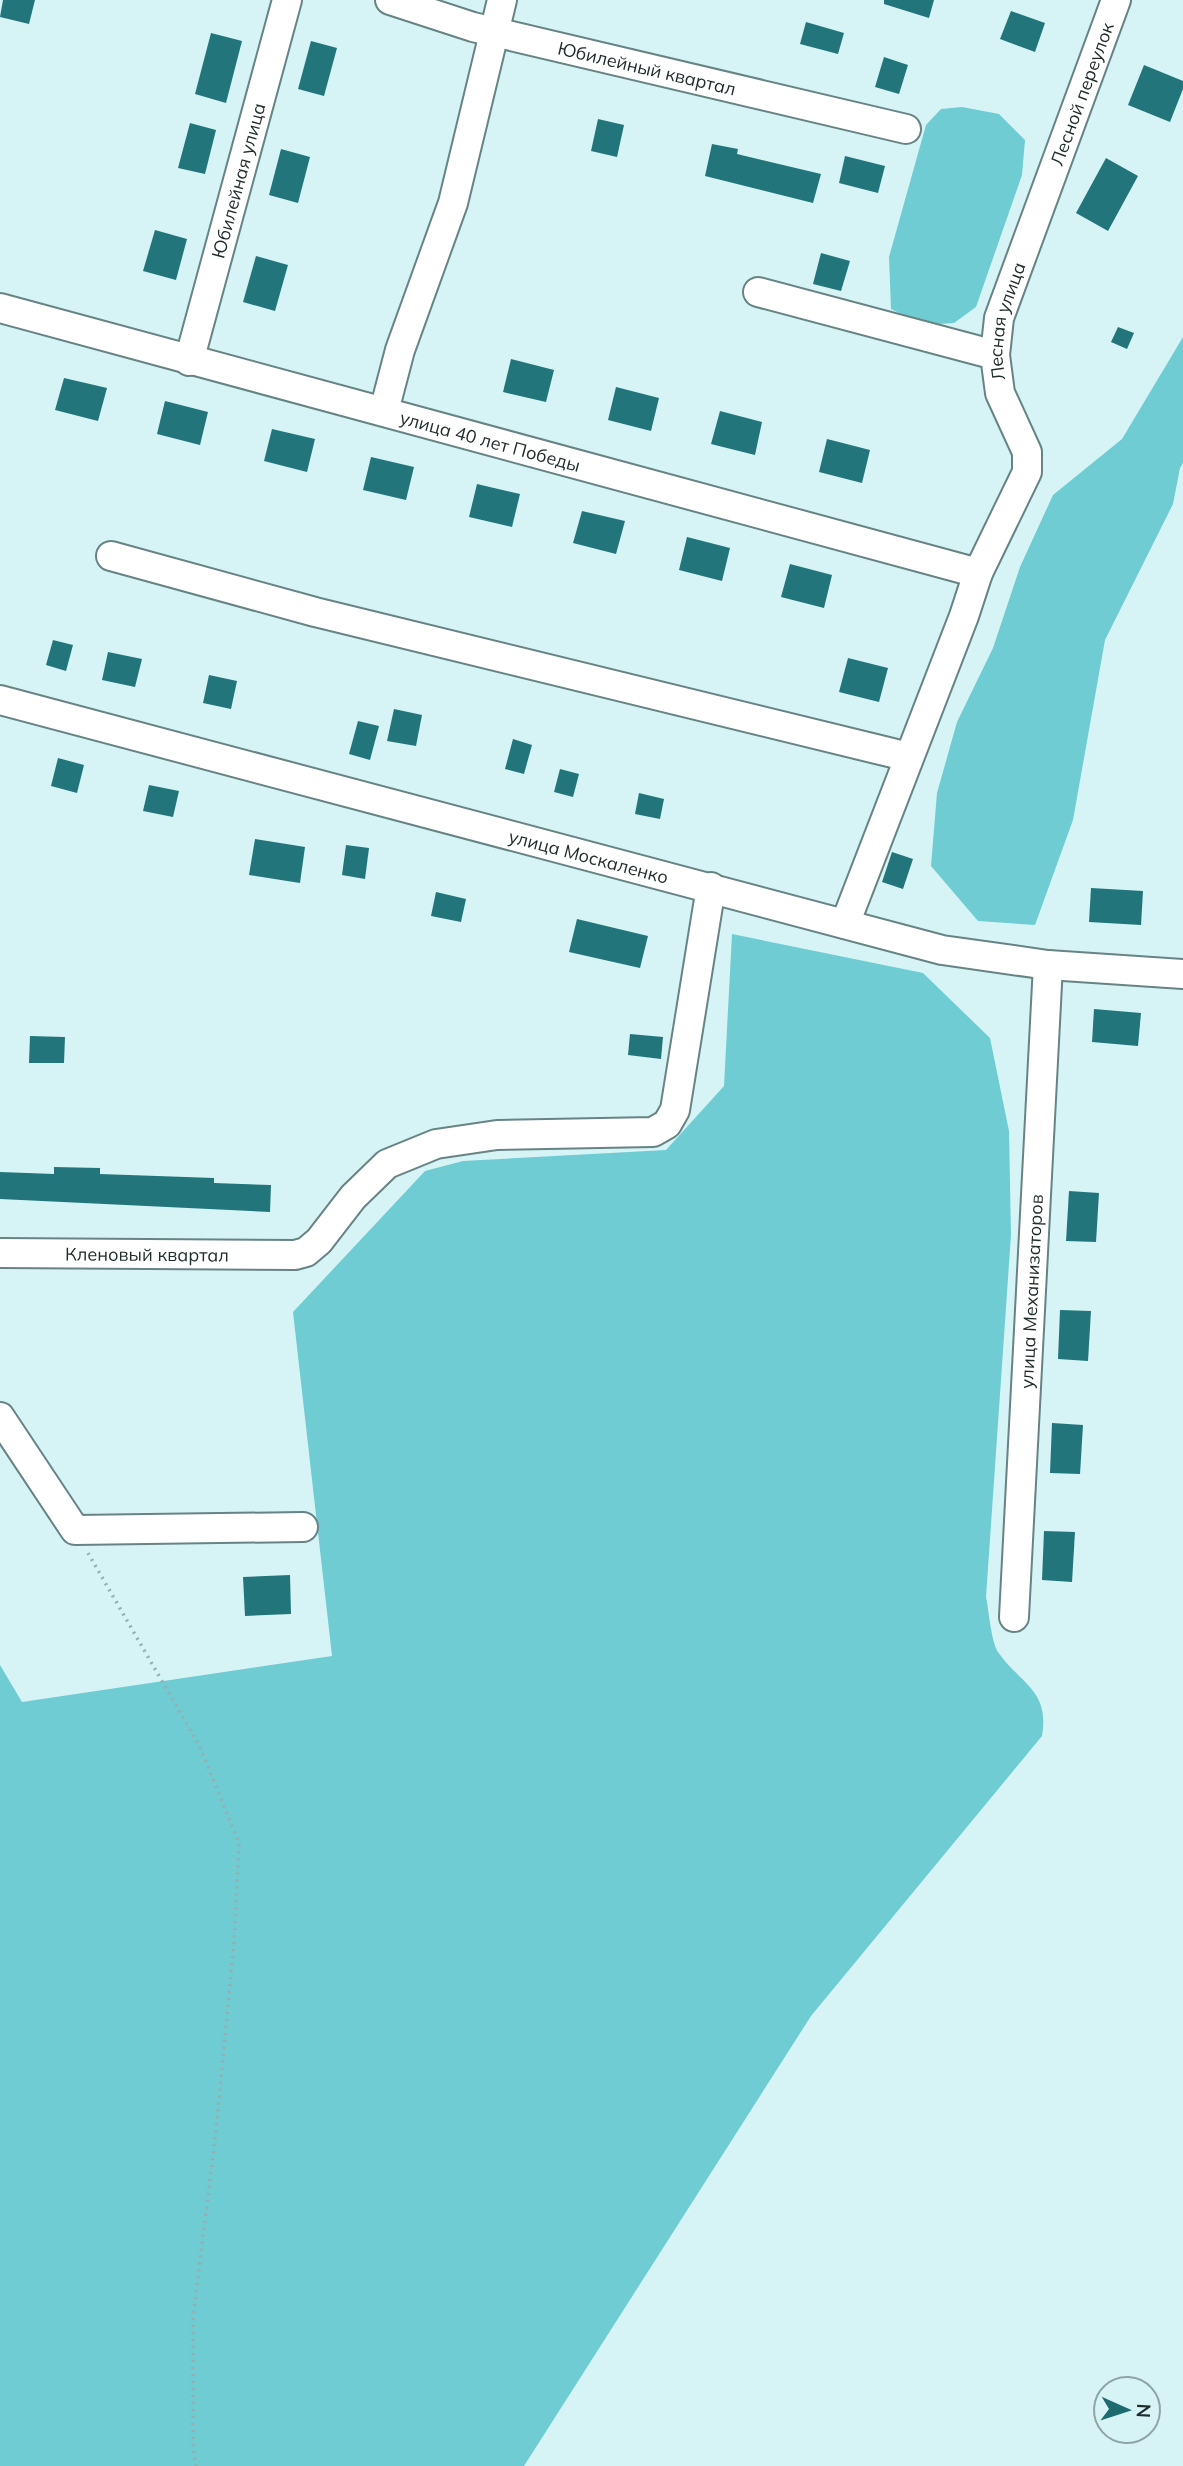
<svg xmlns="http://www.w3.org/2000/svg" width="1183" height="2466" viewBox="0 0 1183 2466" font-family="Mulish,sans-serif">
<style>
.green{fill:#6fccd3}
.building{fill:#22757a}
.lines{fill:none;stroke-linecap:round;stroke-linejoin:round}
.minor-casing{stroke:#678384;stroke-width:32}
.path{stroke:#96aeaf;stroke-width:3.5;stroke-dasharray:2 5;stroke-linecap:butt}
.minor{stroke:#fff;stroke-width:28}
.labels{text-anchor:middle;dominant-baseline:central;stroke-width:7;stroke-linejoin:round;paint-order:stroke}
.street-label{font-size:18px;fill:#212c2d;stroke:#d6f4f6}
</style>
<rect width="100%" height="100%" fill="#d6f4f6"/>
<g class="green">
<polygon points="962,107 999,114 1025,140 1022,175 976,307 954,323 923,325 891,309 889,257 926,125 941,109"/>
<polygon points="1183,337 1183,463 1180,468 1173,504 1105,640 1073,820 1035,925 978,921 931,866 937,793 957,722 993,648 1020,567 1053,495 1122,439"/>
<path d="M732 934 923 973 990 1038 1009 1131 1011 1235 986 1597C989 1611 991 1641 998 1652 1020 1684 1050 1690 1042 1736L811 2016 524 2466H0V1665L22 1702 332 1656 293 1312 425 1171 463 1161 666 1150 724 1086Z"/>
</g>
<g class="building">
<polygon points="3,0 35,0 29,24 0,17"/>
<polygon points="884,0 934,0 929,18 884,4"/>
<polygon points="1011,11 1045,23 1035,52 1000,39"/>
<polygon points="806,22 844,33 838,54 800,44"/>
<polygon points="211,33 242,41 226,103 195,94"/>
<polygon points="311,41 337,48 324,96 298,89"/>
<polygon points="884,57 908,65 899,94 875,87"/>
<polygon points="1144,65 1183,81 1183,89 1170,122 1128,105"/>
<polygon points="598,119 624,125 617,157 591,151"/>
<polygon points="190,123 216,130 205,174 178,168"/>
<polygon points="712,144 738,149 737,154 821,174 813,203 705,176"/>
<polygon points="281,149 310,157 298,203 269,195"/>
<polygon points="845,156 885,166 878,193 839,183"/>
<polygon points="1106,158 1138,176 1108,231 1076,213"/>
<polygon points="155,230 187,239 176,280 143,271"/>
<polygon points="821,253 850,261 841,291 813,284"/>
<polygon points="256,256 288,265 275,311 243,302"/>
<polygon points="1118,327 1134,333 1127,349 1111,342"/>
<polygon points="511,359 554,370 546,402 503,392"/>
<polygon points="64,378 107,388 98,421 55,410"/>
<polygon points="616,387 659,398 651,431 608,420"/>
<polygon points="165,401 208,412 200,445 157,434"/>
<polygon points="720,411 762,422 755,455 711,444"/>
<polygon points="272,429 315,439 307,472 264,461"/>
<polygon points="827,439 870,450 862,483 819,472"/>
<polygon points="371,457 414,467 406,500 363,490"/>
<polygon points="477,484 520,494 512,527 469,517"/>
<polygon points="582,511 625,521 616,554 573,543"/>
<polygon points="687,537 730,548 722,581 679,570"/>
<polygon points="790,564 832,575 824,608 781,597"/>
<polygon points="53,640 73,645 66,671 46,665"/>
<polygon points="108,652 142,659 135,687 102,680"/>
<polygon points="848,658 888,668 879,702 839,692"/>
<polygon points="209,675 237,681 231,709 203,703"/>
<polygon points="394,709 422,715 416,746 387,741"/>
<polygon points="358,721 379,726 370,760 349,754"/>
<polygon points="513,739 532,745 524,774 505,769"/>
<polygon points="58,758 84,765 77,793 51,786"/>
<polygon points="560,769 579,774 573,797 554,792"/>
<polygon points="149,785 179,791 173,817 143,811"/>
<polygon points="639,793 664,799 660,819 635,814"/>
<polygon points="255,839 305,847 300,883 249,875"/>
<polygon points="346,845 369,848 365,879 342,875"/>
<polygon points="892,852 913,859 903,889 882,882"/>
<polygon points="1091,888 1143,891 1141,925 1089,922"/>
<polygon points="436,892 466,899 461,922 431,916"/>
<polygon points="577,919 648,936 640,968 569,952"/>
<polygon points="1094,1009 1141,1013 1138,1046 1092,1042"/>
<polygon points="630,1034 663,1037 661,1059 628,1055"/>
<polygon points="30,1036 65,1037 64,1063 29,1063"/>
<polygon points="54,1167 100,1168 100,1174 214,1178 214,1183 271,1185 270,1212 0,1199 0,1172 54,1174"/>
<polygon points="1069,1191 1099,1193 1096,1242 1066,1241"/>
<polygon points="1060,1310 1091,1311 1088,1361 1058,1359"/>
<polygon points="1052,1423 1083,1425 1080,1474 1050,1473"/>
<polygon points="1044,1531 1075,1532 1072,1582 1042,1580"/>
<polygon points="290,1575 291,1614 245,1616 243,1577"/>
</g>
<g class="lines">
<defs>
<g id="minor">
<path id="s1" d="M390 0 473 27 906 129"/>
<polyline points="758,292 995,355"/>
<path id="s2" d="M0 308 978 573"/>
<path id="s3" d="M189 361 287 0"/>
<polyline points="384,411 400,350 453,203 502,0"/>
<polyline points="111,556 315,612 909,757"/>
<path id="s4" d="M0 700 942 950 1048 965 1183 974"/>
<path id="s5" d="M845 924 964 616 978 573 1027 472V452L1000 393 995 355 999 318 1116 0"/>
<path id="s6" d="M0 1253 295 1255 306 1252 319 1241 353 1197 387 1164 436 1144 497 1135 653 1132 667 1124 675 1110 711 887"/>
<polyline points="0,1417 75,1530 303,1527"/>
<path id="s7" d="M1014 1617 1048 965"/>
</g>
</defs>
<use href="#minor" class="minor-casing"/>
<polyline class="path" points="88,1553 200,1747 239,1843 234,1942 216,2131 193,2318 193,2446 196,2466"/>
<use href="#minor" class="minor"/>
</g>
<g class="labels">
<g class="street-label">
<text stroke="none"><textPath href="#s1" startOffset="266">Юбилейный квартал</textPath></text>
<text stroke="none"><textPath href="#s5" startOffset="887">Лесной переулок</textPath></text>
<text stroke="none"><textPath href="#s3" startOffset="187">Юбилейная улица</textPath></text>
<text stroke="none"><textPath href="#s5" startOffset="646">Лесная улица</textPath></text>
<text stroke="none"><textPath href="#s2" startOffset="508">улица 40 лет Победы</textPath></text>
<text stroke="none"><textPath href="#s4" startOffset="609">улица Москаленко</textPath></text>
<text stroke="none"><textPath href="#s6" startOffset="147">Кленовый квартал</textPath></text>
<text stroke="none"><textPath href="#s7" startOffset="326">улица Механизаторов</textPath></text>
</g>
</g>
<g transform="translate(1127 2410) rotate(93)"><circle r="33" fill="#d6f4f6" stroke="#8ea4a6" stroke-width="2"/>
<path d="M0-5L12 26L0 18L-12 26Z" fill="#1d6a6f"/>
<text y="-10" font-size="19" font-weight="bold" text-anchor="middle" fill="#212c2d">N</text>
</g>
</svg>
